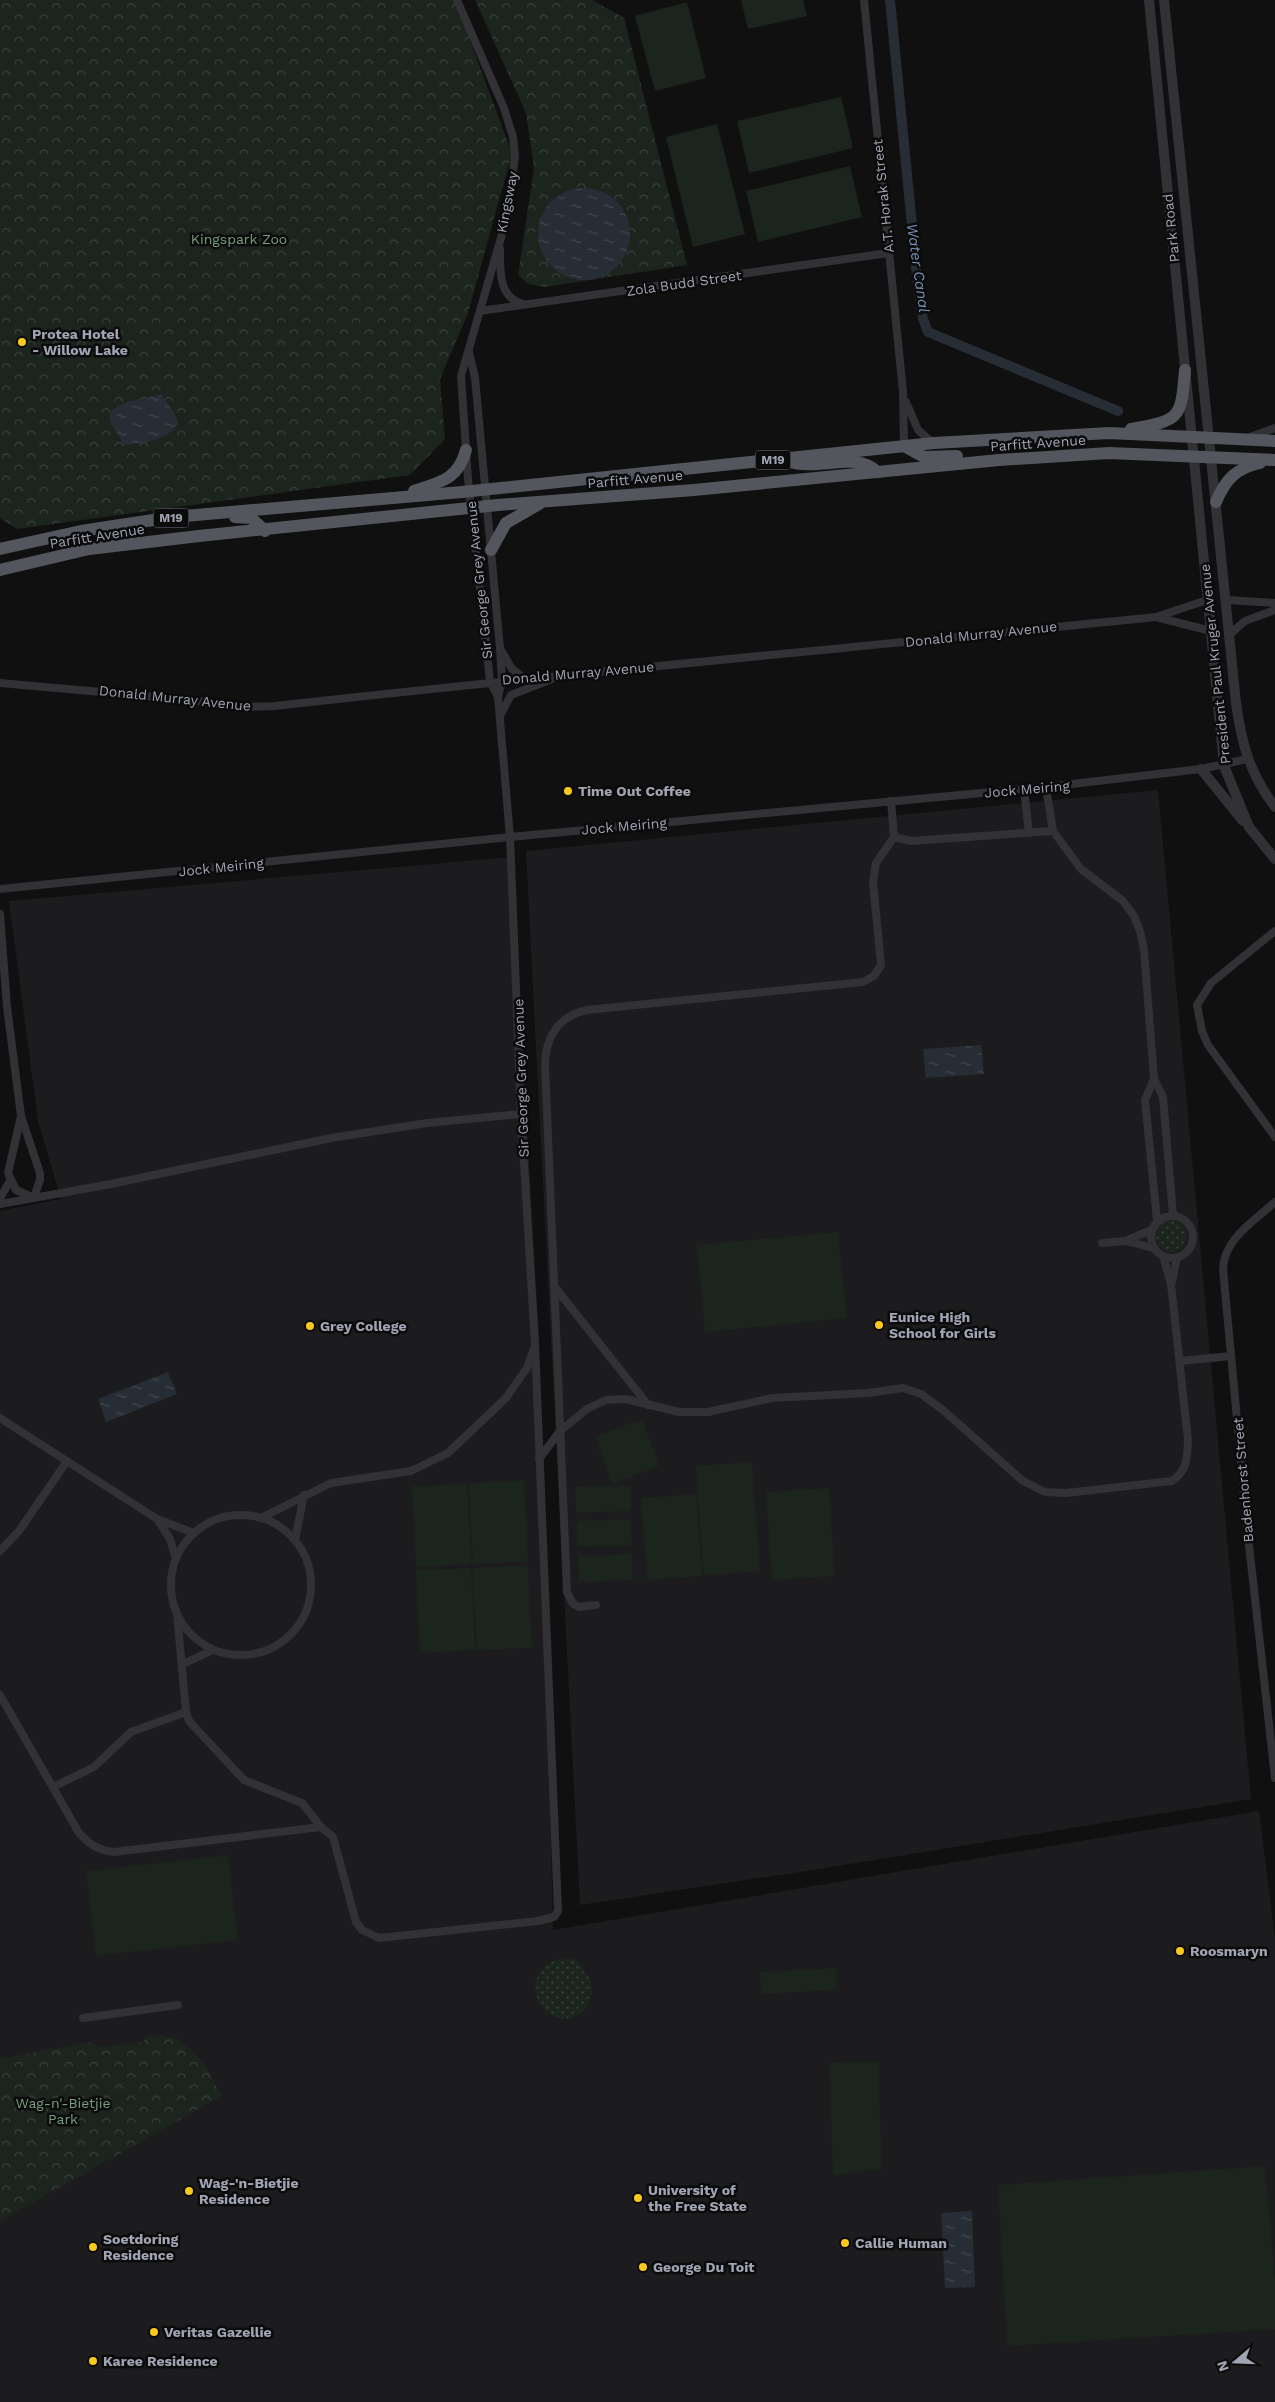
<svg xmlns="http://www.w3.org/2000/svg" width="1275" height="2402" viewBox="0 0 1275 2402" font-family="'Work Sans',sans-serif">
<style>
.built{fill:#1c1c1e}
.grass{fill:url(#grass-dots)}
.forest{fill:url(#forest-crowns)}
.garden{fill:#1c241e}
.water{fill:url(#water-ripples)}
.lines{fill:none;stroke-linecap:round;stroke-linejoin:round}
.canal{stroke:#262d35;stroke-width:10}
.minor{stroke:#313136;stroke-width:8}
.tertiary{stroke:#313136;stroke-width:10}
.trunk{stroke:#54565e;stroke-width:12}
.poi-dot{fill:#fac91f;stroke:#0b0b0c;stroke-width:2}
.labels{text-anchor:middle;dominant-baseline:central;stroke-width:5;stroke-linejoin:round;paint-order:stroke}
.shield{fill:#0b0b0c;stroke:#737681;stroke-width:1}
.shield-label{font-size:12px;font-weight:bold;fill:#a0a4b3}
.street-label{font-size:14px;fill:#a0a4b3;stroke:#0b0b0c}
.park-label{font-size:14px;fill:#769f7d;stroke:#0b0b0c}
.poi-label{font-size:14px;font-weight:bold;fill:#a0a4b3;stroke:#0b0b0c;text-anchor:start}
.water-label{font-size:15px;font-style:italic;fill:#748eb1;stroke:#0b0b0c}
</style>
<defs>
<pattern id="grass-dots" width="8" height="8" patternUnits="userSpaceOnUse" patternTransform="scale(1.25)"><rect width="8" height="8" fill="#1c241e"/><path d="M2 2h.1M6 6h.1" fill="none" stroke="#3a413c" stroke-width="1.8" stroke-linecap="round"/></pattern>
<pattern id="forest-crowns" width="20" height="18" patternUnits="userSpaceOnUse" patternTransform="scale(1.25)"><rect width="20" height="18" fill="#1c241e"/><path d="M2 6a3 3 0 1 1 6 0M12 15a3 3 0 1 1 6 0" fill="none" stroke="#3a413c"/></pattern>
<pattern id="water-ripples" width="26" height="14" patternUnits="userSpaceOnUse" patternTransform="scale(1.25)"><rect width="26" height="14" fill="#262d35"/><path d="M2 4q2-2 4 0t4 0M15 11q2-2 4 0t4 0" fill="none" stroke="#424850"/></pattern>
</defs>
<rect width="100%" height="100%" fill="#101011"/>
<g class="built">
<polygon points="1158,790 1251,1799 813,1870 580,1905 526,851"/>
<polygon points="512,857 539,1339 553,1930 1259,1811 1275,1938 1275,2402 0,2402 0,1211 61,1199 38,1121 9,901"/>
</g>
<g class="grass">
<circle cx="1171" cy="1236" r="16"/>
<path d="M573 1958C619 1993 570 2043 541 2005 535 1995 533 1986 538 1976 545 1961 558 1959 573 1958Z"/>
</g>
<g class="forest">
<polygon points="0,0 455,0 512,153 468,313 440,379 445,439 410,475 17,529 0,518"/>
<polygon points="475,0 592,0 624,18 687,265 545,287 528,284 518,275 534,168 526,113"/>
<path d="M153 2035C194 2036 202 2062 221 2094L220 2097 0 2221V2059L89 2042 100 2047 137 2043 143 2042 147 2037Z"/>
</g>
<g class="garden">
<polygon points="741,0 803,0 807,16 748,29"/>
<polygon points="687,2 706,78 655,91 635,16"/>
<polygon points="841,97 853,148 749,173 737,121"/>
<polygon points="717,124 745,234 693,247 666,137"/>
<polygon points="850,166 862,217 758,242 746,191"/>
<polygon points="838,1232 847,1318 705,1332 697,1245"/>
<polygon points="642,1419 659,1466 612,1484 595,1437"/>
<polygon points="752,1462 760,1571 704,1575 696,1466"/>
<polygon points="524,1481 528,1562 473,1564 469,1483"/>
<polygon points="467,1484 471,1564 416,1567 412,1486"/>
<polygon points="630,1485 631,1511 576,1513 575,1487"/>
<polygon points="829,1488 835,1576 772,1580 766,1492"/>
<polygon points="696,1494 702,1576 647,1580 641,1498"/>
<polygon points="631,1519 632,1546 578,1547 577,1521"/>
<polygon points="632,1554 633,1580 579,1582 578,1556"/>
<polygon points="528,1565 532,1648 477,1650 473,1568"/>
<polygon points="471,1568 475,1650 420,1653 416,1570"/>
<polygon points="228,1855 238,1940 96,1956 86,1871"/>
<polygon points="836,1968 836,1990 761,1994 760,1972"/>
<polygon points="878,2061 882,2169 833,2175 829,2063"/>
<polygon points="1265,2166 1275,2280 1275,2329 1007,2346 998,2185"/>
</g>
<g class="water">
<circle cx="584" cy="234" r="46"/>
<path d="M161 394 176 416 178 424C167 441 142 443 124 445L110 421V412C125 399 142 400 161 394Z"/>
<polygon points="981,1045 984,1074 926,1078 923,1049"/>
<polygon points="168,1372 177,1394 106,1422 98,1399"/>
<polygon points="972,2211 975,2287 945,2288 941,2213"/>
</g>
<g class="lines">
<polyline class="canal" points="890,0 918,287 923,319 928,332 1118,411"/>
<g class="minor">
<polyline points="457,0 504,108 513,137 515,155 509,210 461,376 468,479 490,681 498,697"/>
<polyline points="864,0 903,392 904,446"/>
<path d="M500 249C500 269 498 298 523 304"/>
<polyline points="480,311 888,253"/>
<polyline points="906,402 918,430 933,443"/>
<polyline points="1250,437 1275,428"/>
<polyline points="1227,600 1275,603"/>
<polyline points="1156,617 1211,631"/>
<polyline points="1228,636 1245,621 1275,610"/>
<polyline points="502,652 512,669 524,678"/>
<path d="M0 683 179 699 245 707 275 706C568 673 862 647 1156 617L1207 600"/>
<polyline points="501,714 511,695 552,679"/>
<polyline points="1046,787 1053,831 1081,869 1123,901 1134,916 1140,931 1144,950 1154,1079 1163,1097 1173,1215"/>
<polyline points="1024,789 1029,833"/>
<polyline points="894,837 911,841 1053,831"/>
<polyline points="0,889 510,837 1046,787 1201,769 1247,759"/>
<polyline points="0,914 7,1007 21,1116 40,1173 40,1180 34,1197"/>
<polyline points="1275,931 1211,983 1197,1005 1202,1031 1208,1045 1275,1137"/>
<polyline points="1154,1079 1145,1100 1157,1220"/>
<polyline points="21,1116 8,1173 16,1190 32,1197"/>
<polyline points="0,1198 10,1181"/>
<path d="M1275 1202C1254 1221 1224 1239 1223 1269L1247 1527 1275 1778"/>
<polyline points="0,1204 111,1184 331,1138 427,1123 521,1114"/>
<circle cx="1172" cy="1237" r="21"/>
<polyline points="1126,1241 1153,1248"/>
<polyline points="1102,1243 1125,1241 1151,1230"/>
<polyline points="1172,1282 1177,1257"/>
<polyline points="554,1286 648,1405"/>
<polyline points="1180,1361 1231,1356"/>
<polyline points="0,1418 157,1519 194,1533"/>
<path d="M539 1459 560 1431 587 1409 606 1400 626 1399 679 1412H708L772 1398 868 1393 903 1388 921 1394 943 1410 1023 1481 1045 1492 1066 1493 1172 1481C1188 1470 1187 1458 1188 1440L1171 1284 1163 1256"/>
<circle cx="241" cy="1585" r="70"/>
<polyline points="261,1518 331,1483 411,1471 448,1453 506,1398 527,1368 534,1348"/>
<polyline points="157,1519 170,1539 176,1559"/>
<polyline points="295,1540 304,1495"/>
<polyline points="0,1551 19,1531 67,1461"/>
<path d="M596 1605 579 1607 573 1604 567 1592 545 1064C546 1036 559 1016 587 1010L863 982 874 976 881 965 873 882 876 863 894 837 891 801"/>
<polyline points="177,1614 186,1712 189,1721 244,1780 302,1803 321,1827 333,1837 356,1922 362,1930 379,1938 538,1921 554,1917 558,1911 535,1344 521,1114 510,837 498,697 502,680 500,648 475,378 469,352"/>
<polyline points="183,1664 213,1650"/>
<path d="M0 1695 79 1833C90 1845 98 1850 114 1852L321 1827"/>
<polyline points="53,1787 94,1767 131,1732 186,1712"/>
<polyline points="83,2018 178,2005"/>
</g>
<g class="tertiary">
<polyline points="1149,0 1224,766 1249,827 1275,859"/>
<path d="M1164 0 1236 703C1242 745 1249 772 1275 807"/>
<polyline points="1201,769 1243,821"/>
</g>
<g class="trunk">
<path d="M1131 429C1180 420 1181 420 1185 370"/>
<polyline points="904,446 924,457 957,456"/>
<path d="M788 461C818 472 857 450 877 472"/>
<path d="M414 491C440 482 458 480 466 450"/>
<path d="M1216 502C1225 480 1236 468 1260 463"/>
<polyline points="235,517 251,518 265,531"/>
<polyline points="0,549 81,531 173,517 462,492 934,443 1109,433 1275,441"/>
<polyline points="491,550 506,523 539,504"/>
<polyline points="0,570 89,549 199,536 498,505 694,490 999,460 1109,453 1275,460"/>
</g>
</g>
<g class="poi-dot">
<circle cx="22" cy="342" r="5"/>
<circle cx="568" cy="791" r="5"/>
<circle cx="879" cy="1325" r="5"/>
<circle cx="310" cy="1326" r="5"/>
<circle cx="1180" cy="1951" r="5"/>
<circle cx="189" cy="2191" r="5"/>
<circle cx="638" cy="2198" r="5"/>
<circle cx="845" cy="2243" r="5"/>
<circle cx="93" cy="2247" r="5"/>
<circle cx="643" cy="2267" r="5"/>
<circle cx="154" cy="2332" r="5"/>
<circle cx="93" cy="2361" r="5"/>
</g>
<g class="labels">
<g class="shield">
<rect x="755.5" y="450.5" width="35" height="19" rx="4"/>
<rect x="153.5" y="508.5" width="35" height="19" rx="4"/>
</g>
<g class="shield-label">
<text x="773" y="460">M19</text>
<text x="171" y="518">M19</text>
</g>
<g class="street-label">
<text transform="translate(883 196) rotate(-96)">A.T. Horak Street</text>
<text transform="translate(507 202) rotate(-79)">Kingsway</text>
<text transform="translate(1171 228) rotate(-96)">Park Road</text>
<text transform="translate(684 283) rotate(-8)">Zola Budd Street</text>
<text transform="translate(1038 443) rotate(-4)">Parfitt Avenue</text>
<text transform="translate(635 479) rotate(-5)">Parfitt Avenue</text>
<text transform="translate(97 536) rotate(-9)">Parfitt Avenue</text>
<text transform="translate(479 580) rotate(-96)">Sir George Grey Avenue</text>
<text transform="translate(981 634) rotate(-6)">Donald Murray Avenue</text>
<text transform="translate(1215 664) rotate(-96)">President Paul Kruger Avenue</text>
<text transform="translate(578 673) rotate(-5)">Donald Murray Avenue</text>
<text transform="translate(175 698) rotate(6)">Donald Murray Avenue</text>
<text transform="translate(1027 789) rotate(-5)">Jock Meiring</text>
<text transform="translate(624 826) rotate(-5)">Jock Meiring</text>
<text transform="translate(221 867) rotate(-6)">Jock Meiring</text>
<text transform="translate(521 1078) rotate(-92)">Sir George Grey Avenue</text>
<text transform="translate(1243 1480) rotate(-95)">Badenhorst Street</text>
</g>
<g class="park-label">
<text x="239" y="239">Kingspark Zoo</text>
<text x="63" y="2103">Wag-n'-Bietjie<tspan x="63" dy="16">Park</tspan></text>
</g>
<g class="poi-label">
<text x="32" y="334">Protea Hotel<tspan x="32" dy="16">- Willow Lake</tspan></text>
<text x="578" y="791">Time Out Coffee</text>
<text x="889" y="1317">Eunice High<tspan x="889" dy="16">School for Girls</tspan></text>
<text x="320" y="1326">Grey College</text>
<text x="1190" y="1951">Roosmaryn</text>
<text x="199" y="2183">Wag-'n-Bietjie<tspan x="199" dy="16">Residence</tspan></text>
<text x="648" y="2190">University of<tspan x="648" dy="16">the Free State</tspan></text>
<text x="103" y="2239">Soetdoring<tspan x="103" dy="16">Residence</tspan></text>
<text x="855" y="2243">Callie Human</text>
<text x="653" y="2267">George Du Toit</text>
<text x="164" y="2332">Veritas Gazellie</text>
<text x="103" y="2361">Karee Residence</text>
</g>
<g class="water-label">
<text transform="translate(918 268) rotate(82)">Water Canal</text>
</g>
</g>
<g transform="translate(1235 2362) rotate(251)" stroke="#0b0b0c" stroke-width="4" paint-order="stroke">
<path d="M0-4L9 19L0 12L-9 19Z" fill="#a0a4b3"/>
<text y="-8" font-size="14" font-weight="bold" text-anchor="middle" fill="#a0a4b3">N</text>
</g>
</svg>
